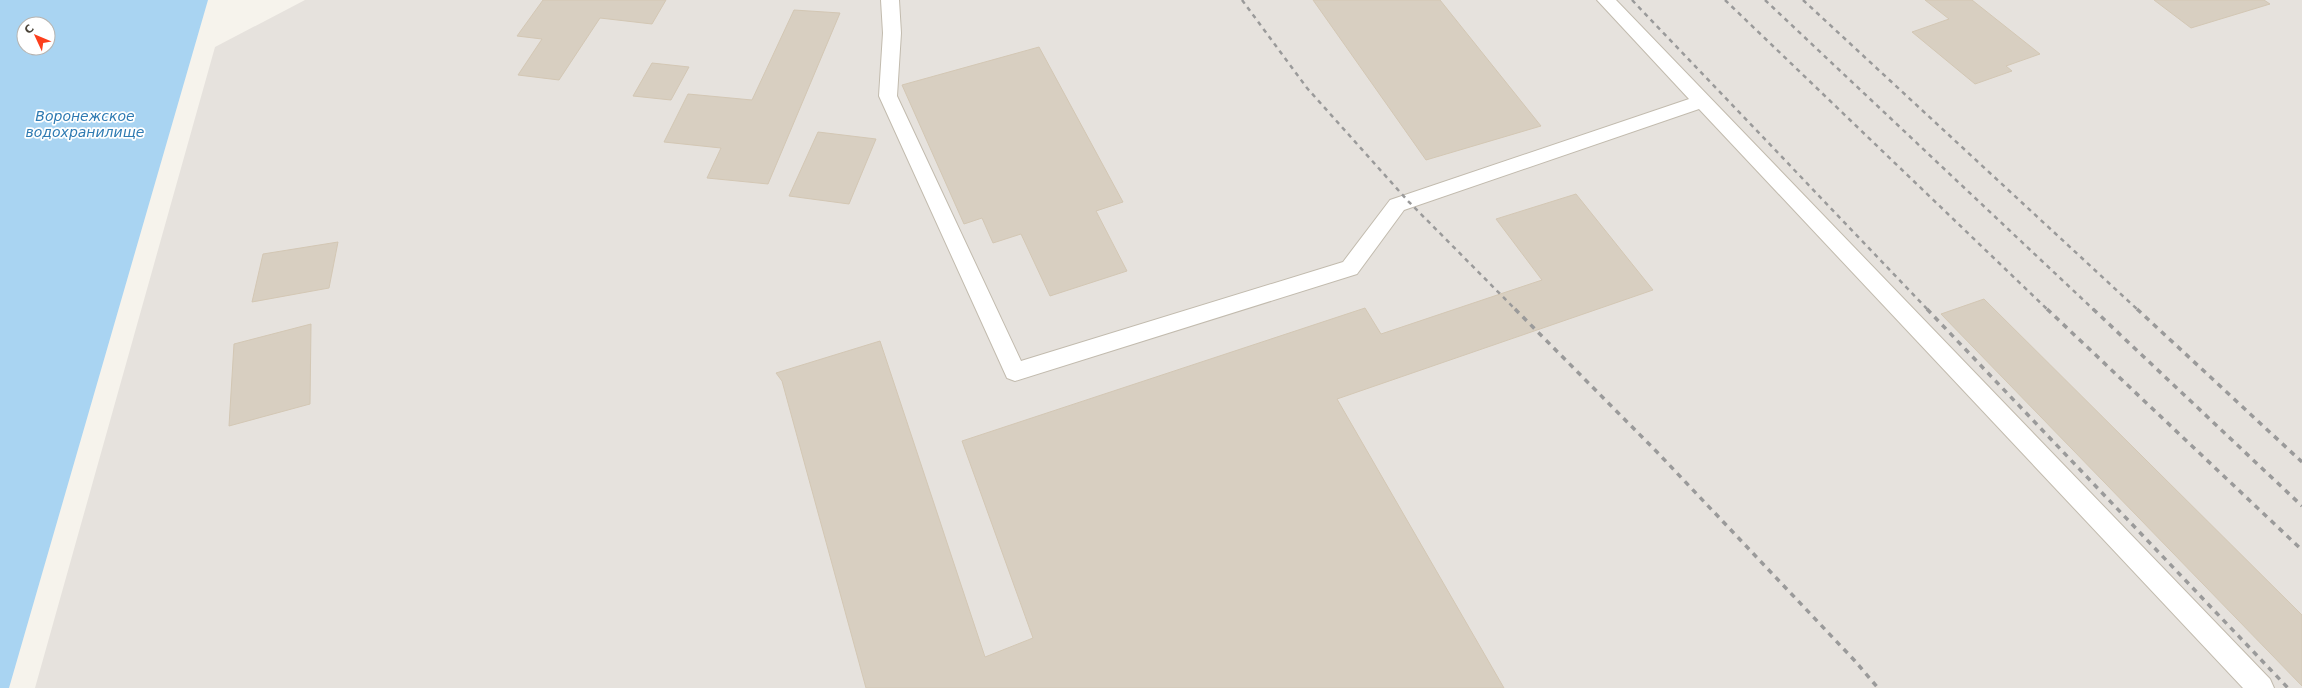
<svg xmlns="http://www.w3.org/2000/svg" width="2302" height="688" viewBox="0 0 2302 688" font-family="'DejaVu Sans',sans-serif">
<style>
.industrial{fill:#e6e2dd}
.water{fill:#a9d4f2;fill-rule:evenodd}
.building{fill:#d8cfc1;stroke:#d3c7b4}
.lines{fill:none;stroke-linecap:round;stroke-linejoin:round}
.minor-casing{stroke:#c2bbae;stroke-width:2}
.minor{fill:#fff;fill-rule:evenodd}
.rail-far1{stroke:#9a9a9a;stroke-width:2.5;stroke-dasharray:4.5 4.5;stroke-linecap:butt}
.rail{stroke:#9a9a9a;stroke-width:3.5;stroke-dasharray:5.5 5.5;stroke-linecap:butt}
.labels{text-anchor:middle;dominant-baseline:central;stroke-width:3.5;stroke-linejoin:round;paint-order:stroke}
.water-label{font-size:14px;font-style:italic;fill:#2e7ab2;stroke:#fff}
</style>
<rect width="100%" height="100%" fill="#f6f3ec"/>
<polygon class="industrial" points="305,0 2302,0 2302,688 35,688 215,47"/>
<path class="water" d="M0 0H208L9 688H0ZM24 24H48V48H24Z"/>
<g class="building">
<polygon points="543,0 666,0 652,24 600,18 559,80 518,75 542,39 517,36"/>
<polygon points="1313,0 1440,0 1541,126 1426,160"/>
<polygon points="1925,0 1972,0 2040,54 2006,66 2012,71 1975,84 1912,32 1949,19"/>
<polygon points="2154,0 2264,0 2270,4 2191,28"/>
<polygon points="794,10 840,13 768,184 707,178 721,148 664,142 688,94 752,100"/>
<polygon points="1039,47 1123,202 1096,211 1127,271 1050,296 1021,234 993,243 982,218 964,224 902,85"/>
<polygon points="652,63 689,67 671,100 633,96"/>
<polygon points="818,132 876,139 849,204 789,196"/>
<polygon points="1576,194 1653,290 1337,399 1504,688 866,688 782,381 776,373 880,341 985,657 1033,638 962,441 1365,308 1381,334 1542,280 1496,219"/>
<polygon points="338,242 329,288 252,302 263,254"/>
<polygon points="1984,299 2302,615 2302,686 1941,314"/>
<polygon points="311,324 310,404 229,426 234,344"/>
</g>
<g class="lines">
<defs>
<polygon id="minor" points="881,0 899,0 901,33 897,96 1021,361 1343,262 1390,200 1689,99 1597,0 1616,0 2270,679 2274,688 2243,688 1699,109 1404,210 1357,274 1015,381 1007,378 879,96 883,33"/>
</defs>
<use href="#minor" class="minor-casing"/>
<use href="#minor" class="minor"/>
<g class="rail-far1">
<polyline points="1242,0 1307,88 1408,201 1516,310"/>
<polyline points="1632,0 1928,310"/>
<polyline points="1725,0 2048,310"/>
<polyline points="1765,0 2094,310"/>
<polyline points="1803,0 2138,310"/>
</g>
<g class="rail">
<polyline points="1515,309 1657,452 1855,661 1878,688"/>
<polyline points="1927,309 2288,688"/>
<polyline points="2047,309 2302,550"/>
<polyline points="2093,309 2302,506"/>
<polyline points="2137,309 2302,462"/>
</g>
</g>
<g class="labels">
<g class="water-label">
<text x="85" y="116">Воронежское<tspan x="85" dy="16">водохранилище</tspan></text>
</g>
</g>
<g transform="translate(36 36) rotate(314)"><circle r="19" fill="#ffffff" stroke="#b7b4b0"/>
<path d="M0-3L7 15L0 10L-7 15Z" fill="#fc3f1d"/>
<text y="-6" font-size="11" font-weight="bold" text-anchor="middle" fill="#4b4439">С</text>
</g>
</svg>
